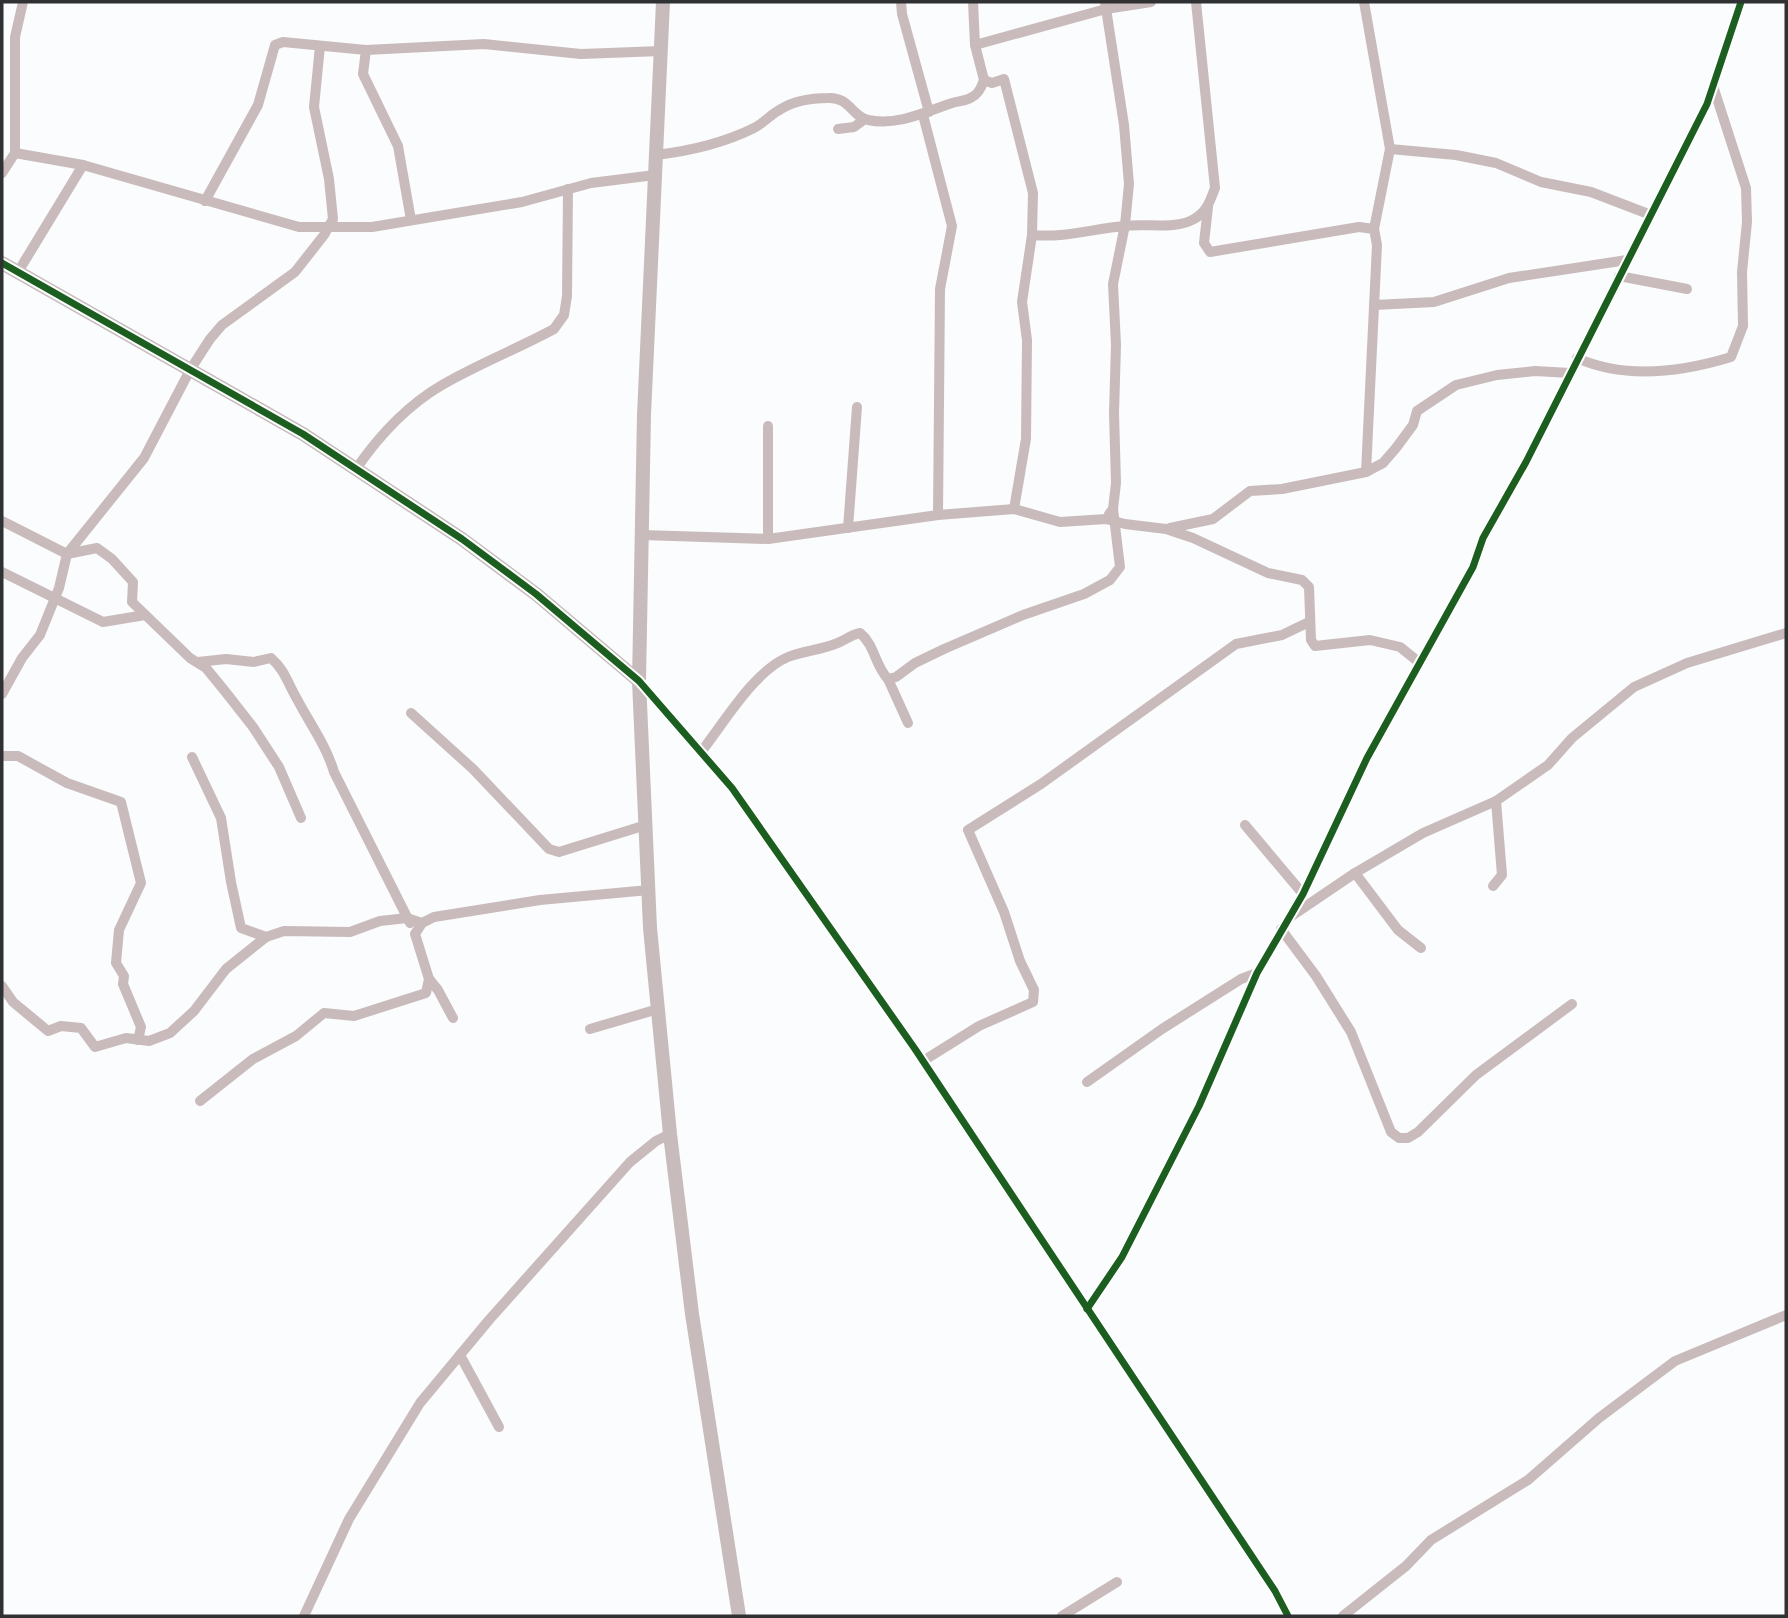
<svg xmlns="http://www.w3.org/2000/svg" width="1788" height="1618" viewBox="0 0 1788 1618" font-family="'Times New Roman',serif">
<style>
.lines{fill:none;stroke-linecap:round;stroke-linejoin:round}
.street{stroke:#c9bbbc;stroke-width:10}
.secondary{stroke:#c7bbbc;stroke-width:14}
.cycleway-casing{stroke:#fff;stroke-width:11}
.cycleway{stroke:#1b5e20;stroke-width:7}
</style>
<rect width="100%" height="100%" fill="#fbfcfd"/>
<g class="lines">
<g class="street">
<polyline points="901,2 902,14 929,112"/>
<polyline points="973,2 975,45 984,80 992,83 1004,79 1033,193 1032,235 1022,302 1027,340 1026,439 1014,509"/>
<polyline points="1105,2 1124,125 1129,184 1125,225 1113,284 1116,345 1114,413 1116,483 1113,509 1109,514"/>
<polyline points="1364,2 1390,149 1374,229"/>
<polyline points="975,45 1106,9 1151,2"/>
<polyline points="366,50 363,74 398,146 411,220"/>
<polyline points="923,115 952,226 940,289 938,515"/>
<polyline points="838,129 854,127 865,119"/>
<polyline points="1390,149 1456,155 1496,163 1541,182 1591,192 1651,215"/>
<polyline points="15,153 83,165 299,227 372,227 522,202 591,183 655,175"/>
<path d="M656 155C689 151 724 143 754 128 764 123 771 114 781 109 794 101 812 98 828 98 850 97 851 116 868 120 898 126 925 112 952 103 958 101 967 101 972 97 979 94 982 86 984 80"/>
<polyline points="2,173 15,153 15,37 23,2"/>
<polyline points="205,201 258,105 275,45 283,42 366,50 484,44 581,54 661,51"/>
<polyline points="1208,207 1204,243 1210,252 1359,227 1374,229 1377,245 1366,472"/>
<path d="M1032 235C1064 238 1093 229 1124 226 1146 223 1175 230 1194 219 1207 212 1210 201 1215 188L1196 2"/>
<polyline points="18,272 83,165"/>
<polyline points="1619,276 1687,289"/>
<polyline points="1374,305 1434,302 1509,278 1627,260"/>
<path d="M1577 358C1626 380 1682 372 1731 357L1743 326 1742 272 1747 222 1746 188 1713 86"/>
<polyline points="768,426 768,539"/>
<path d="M356 469C378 437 408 405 442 385 478 364 517 349 554 329L564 315 567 296 568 189"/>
<polyline points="2,521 67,554 97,548 112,559 133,582 132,602 190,658 206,668 224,690 253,727 279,767 301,818"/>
<polyline points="848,528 857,407"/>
<polyline points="1170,528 1213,519 1250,491 1282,489 1366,472 1383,463 1396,448 1413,425 1417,411 1456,385 1497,375 1535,371 1570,373"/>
<polyline points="642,535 768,539 938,515 1014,509 1060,522 1106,519 1125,524 1166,529 1193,538 1268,573 1302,580 1309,587 1311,640 1315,646 1370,640 1400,647 1420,663"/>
<polyline points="2,572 103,622 145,615"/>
<path d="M198 662 226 659 254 662 271 658C285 670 288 684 297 699 310 724 326 745 334 772L410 923"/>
<polyline points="888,679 908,723"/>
<polyline points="639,681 732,788 915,1049 1275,1591 1288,1616"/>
<polyline points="2,694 22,658 40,635 59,588 67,554 144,458 190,370 210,339 222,325 295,272 324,235 333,219 329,179 314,107 320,46"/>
<polyline points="411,713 473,769 549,849 559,852 646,825"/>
<path d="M701 752C724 723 754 671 788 657 803 651 820 650 835 644 844 641 850 635 860 633 875 645 875 666 888 679L896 677 915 663 944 649 1023 615 1084 594 1110 580 1120 567 1113 509"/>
<polyline points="2,756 18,756 67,783 121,802 141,883 119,930 116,963 124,976 123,984 141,1027 138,1040"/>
<polyline points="192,757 221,818 231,882 241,928 266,937"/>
<polyline points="1245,825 1303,894"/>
<polyline points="1355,873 1398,930 1421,948"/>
<polyline points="1493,886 1502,875 1496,801"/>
<polyline points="1290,917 1355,873 1423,833 1496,801 1548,765 1572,738 1634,687 1687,663 1786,633"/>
<polyline points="1281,929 1316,976 1351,1032 1391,1132 1399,1138 1408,1138 1418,1132 1476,1075 1572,1004"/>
<polyline points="429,979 438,990 453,1018"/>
<polyline points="2,986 13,1002 48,1031 61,1026 81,1028 95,1047 126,1038 149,1041 170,1033 194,1011 226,969 266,937 284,931 350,932 380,921 407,918 422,923"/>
<polyline points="590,1029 658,1009"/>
<polyline points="923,1061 979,1026 1033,1002 1034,990 1020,961 1004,912 968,830 1041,784 1236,644 1282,635 1309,622"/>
<polyline points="1087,1082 1162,1029 1241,979 1257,973"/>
<polyline points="200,1101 253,1059 296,1036 324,1013 354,1016 426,993 429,979 415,934 422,923 434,917 540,900 649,890"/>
<polyline points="1087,1309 1122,1257 1199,1106 1257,973 1303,894 1367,758 1473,567 1483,538 1526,462 1707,104 1741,2"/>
<polyline points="460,1355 499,1427"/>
<polyline points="304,1616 349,1519 420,1403 489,1320 630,1162 656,1141 670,1134"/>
<polyline points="1062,1616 1117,1582"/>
<polyline points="1343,1616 1406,1566 1431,1540 1528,1480 1599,1418 1675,1361 1786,1315"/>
</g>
<g class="secondary">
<polyline points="663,2 644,415 639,681 650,928 670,1134 692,1314 739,1616"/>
<polyline points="2,263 303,434 462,539 536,594 639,681"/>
</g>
<defs>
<g id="cycleway">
<polyline points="2,263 303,434 462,539 536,594 639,681 732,788 915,1049 1275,1591 1288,1616"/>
<polyline points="1087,1309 1122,1257 1199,1106 1257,973 1303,894 1367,758 1473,567 1483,538 1526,462 1707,104 1741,2"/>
</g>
</defs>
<use href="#cycleway" class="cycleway-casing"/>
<use href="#cycleway" class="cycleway"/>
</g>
<rect width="1788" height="1618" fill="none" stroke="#303133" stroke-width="7"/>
</svg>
